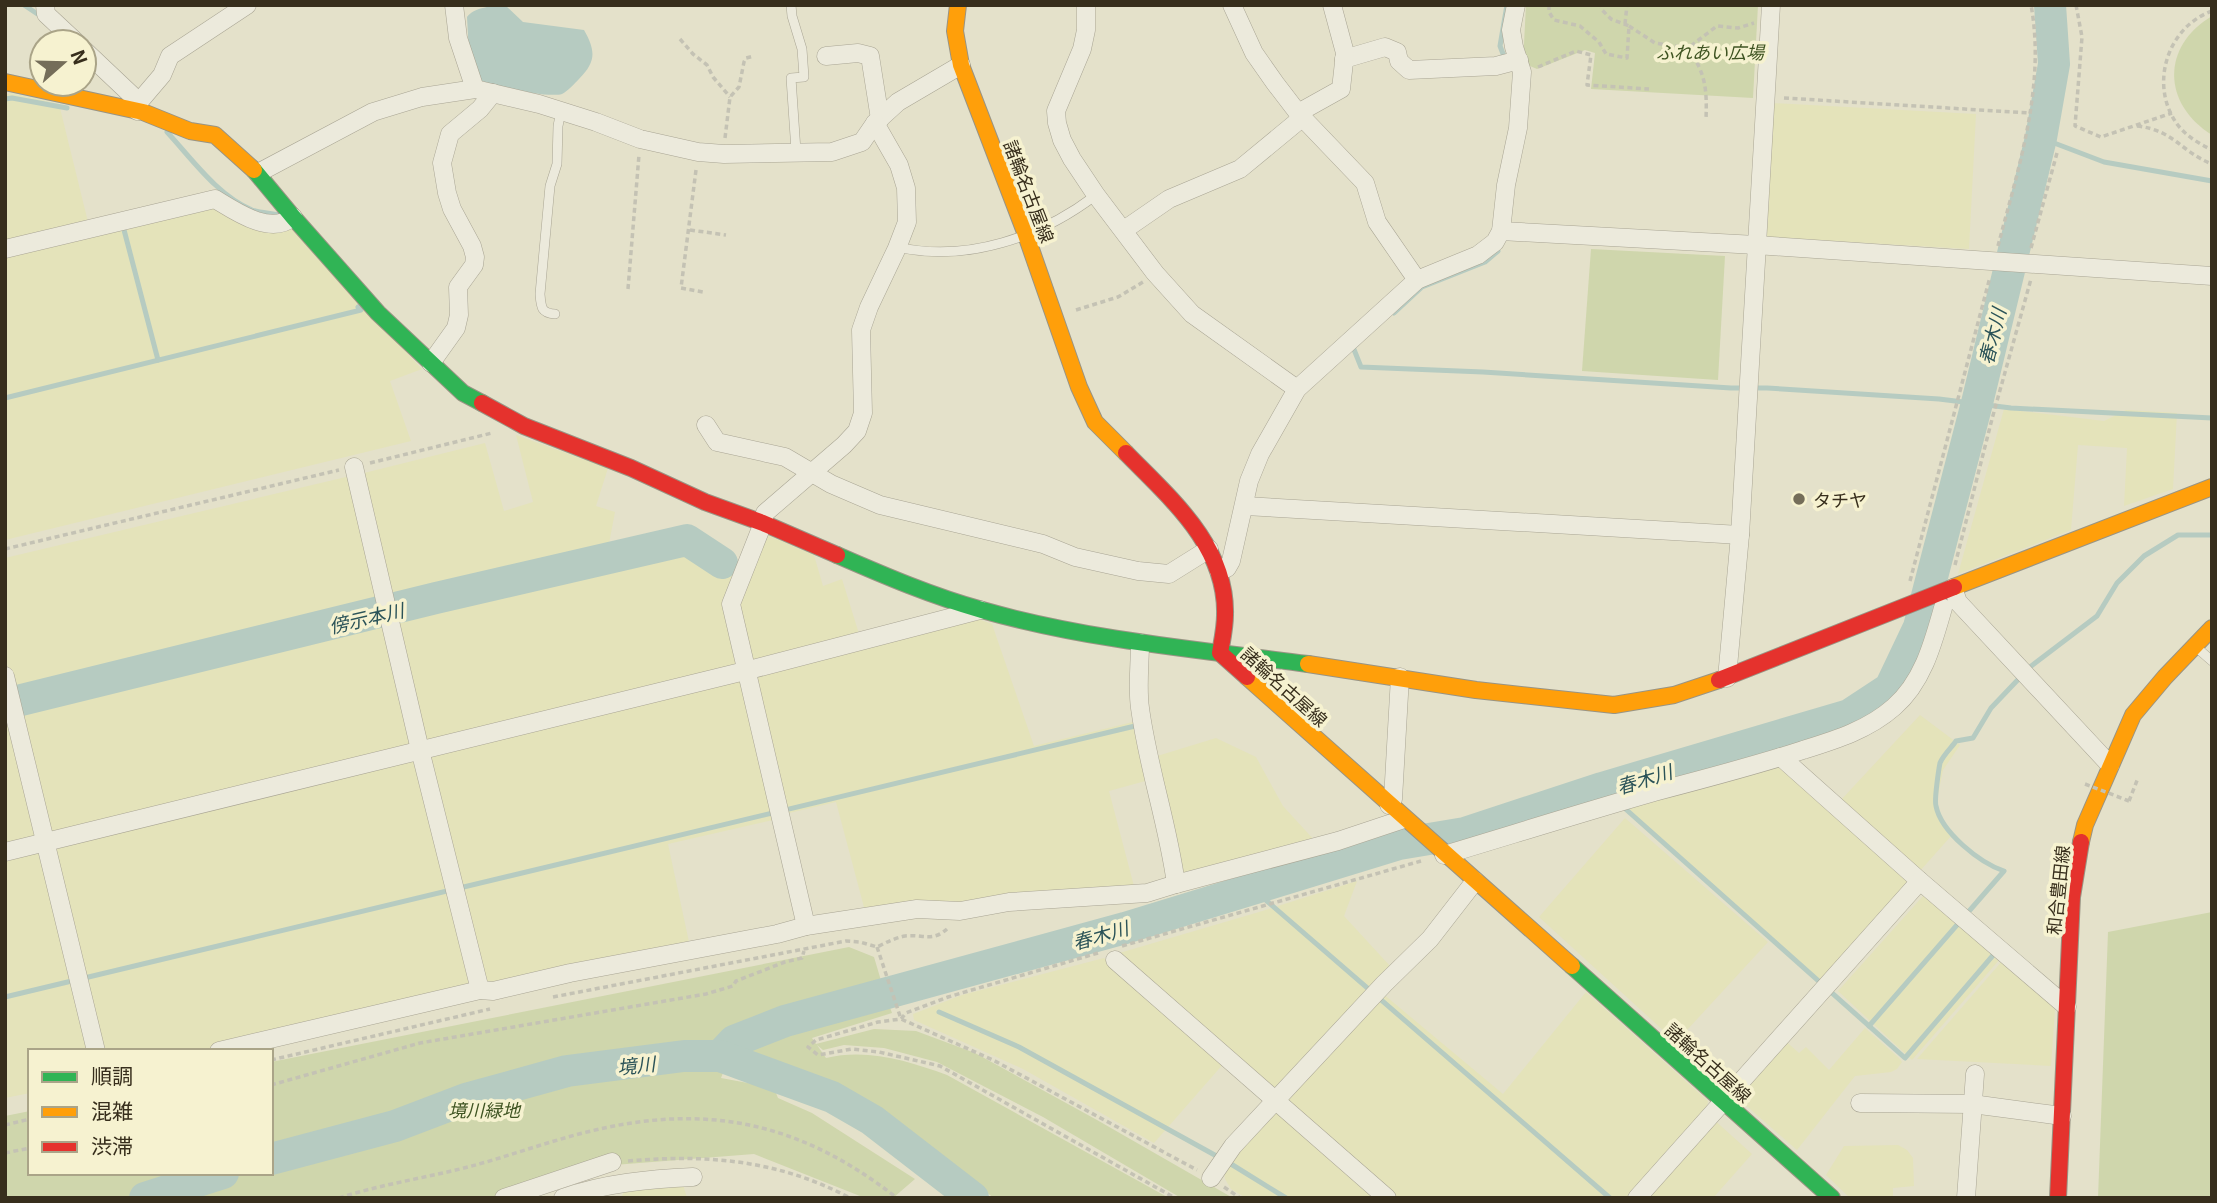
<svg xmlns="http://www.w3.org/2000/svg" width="2217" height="1203" viewBox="0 0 2217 1203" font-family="Georgia,'Noto Sans JP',serif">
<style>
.farmland{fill:#e4e3ba}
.green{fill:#cfd6ac}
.water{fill:#b6cbc1}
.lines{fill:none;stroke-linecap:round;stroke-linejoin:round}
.stream{stroke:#b6cbc1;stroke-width:5}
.river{stroke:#b6cbc1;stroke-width:32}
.lane-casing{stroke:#a9a594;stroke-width:10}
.street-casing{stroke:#a9a594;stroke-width:19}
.fast-casing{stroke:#999484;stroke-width:18}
.slow-casing{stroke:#999484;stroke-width:18}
.jam-casing{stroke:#999484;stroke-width:18}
.path{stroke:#c4c2b4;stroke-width:3.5;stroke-dasharray:5 3.5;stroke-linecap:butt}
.lane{stroke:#eceadc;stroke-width:9}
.street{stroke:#eceadc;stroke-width:18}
.fast{stroke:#30b455;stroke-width:16}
.slow{stroke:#ff9f0a;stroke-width:16}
.jam{stroke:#e5322d;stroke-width:16}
.path-bridge{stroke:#c4c2b4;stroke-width:3.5;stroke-dasharray:5 3.5;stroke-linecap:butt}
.poi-dot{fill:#746d59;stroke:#f6f2d0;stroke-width:2.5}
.labels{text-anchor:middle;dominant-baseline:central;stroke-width:7;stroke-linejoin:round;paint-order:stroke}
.park-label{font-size:18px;font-style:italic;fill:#3f5422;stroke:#f6f2d0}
.street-label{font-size:18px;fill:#372e1c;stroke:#f6f2d0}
.poi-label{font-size:18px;fill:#372e1c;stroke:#f6f2d0;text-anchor:start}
.water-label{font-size:19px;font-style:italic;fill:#2b5358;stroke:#f6f2d0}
</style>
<rect width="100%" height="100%" fill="#e4e1ca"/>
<g class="farmland">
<polygon points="11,93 59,104 88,222 5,243 5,95"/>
<polygon points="1773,103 1976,114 1969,249 1767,237"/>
<polygon points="213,206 292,228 422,369 390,381 411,441 5,540 5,252"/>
<polygon points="2004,409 2104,421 2126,410 2177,413 2173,489 2124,506 2127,448 2078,445 2071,530 1958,574"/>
<polygon points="516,435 608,468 596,506 615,512 607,554 689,535 740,567 738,660 735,666 433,742 424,737 361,479 364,473 485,443 504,511 533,502"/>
<polygon points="346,477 352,480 413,742 410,748 58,833 48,829 5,656 5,558"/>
<polygon points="765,534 814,555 823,586 842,579 860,637 755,663 747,660 737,614"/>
<polygon points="978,619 992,624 1034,746 1137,721 1149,780 1109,791 1135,890 865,911 836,802 785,814 754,682 760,672"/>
<polygon points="733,678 744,685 777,819 668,844 689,942 492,984 483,980 428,759 434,752"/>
<polygon points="5,695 39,833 35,839 5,846"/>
<polygon points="1920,715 1960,745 1943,770 1937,800 1940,821 1952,835 1919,872 1841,800"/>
<polygon points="1216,738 1256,757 1283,806 1316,842 1182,877 1154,757"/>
<polygon points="412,756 420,762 472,983 468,988 203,1051 102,1051 55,844"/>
<polygon points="1779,765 1909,881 1821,981 1626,808"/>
<polygon points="1625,818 1768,942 1676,1042 1539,917"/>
<polygon points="38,848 91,1051 30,1051 30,1093 5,1098 5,856"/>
<polygon points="1357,881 1344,916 1391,967 1282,1087 1268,1090 1116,954 1259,912"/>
<polygon points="1924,895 2000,959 1912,1060 1838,991"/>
<polygon points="1104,958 1225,1062 1154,1143 1023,1069 914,1020 913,1014 962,995"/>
<polygon points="2003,960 2055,1009 2051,1066 1917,1059"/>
<polygon points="1586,992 1708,1101 1707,1108 1629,1198 1394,1198 1288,1105 1288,1092 1382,993 1503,1094"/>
<polygon points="1865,1028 1899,1058 1902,1062 1897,1069 1891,1072 1855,1076 1797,1150 1733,1094 1781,1037 1799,1053 1806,1047 1829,1070"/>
<polygon points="1280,1109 1382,1198 1246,1198 1231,1189 1225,1179 1224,1169 1271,1111"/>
<polygon points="1711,1117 1752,1154 1713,1198 1642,1198"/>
<polygon points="1898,1145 1907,1150 1913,1158 1914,1186 1893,1188 1893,1198 1850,1198 1826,1175 1844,1146"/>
<polygon points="682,1181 687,1198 621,1198 626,1187"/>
</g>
<g class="green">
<polygon points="1526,5 1758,5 1753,98 1591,89 1595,53 1585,50 1537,69 1523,63"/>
<path d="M2212 16V135C2162 104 2161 46 2212 16Z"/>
<polygon points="1591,249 1725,256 1718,380 1582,371"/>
<polygon points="2212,912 2212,1198 2098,1198 2108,932"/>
<polygon points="849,947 874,957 882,984 741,1027 721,1078 774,1088 778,1098 812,1113 915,1179 893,1198 865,1198 754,1154 614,1165 492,1198 5,1198 5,1116 30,1111 30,1173 271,1173 271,1062"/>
<path d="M887 999 892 1013 812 1038 816 1044 874 1029 916 1031 975 1053 1097 1120 1233 1198H1181L1043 1117 937 1062 884 1048 844 1045 823 1050 817 1045 826 1058C867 1048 909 1061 947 1075L1169 1198H994L877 1111 790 1070 765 1066 747 1057 746 1040Z"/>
</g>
<path class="water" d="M505 5 523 22 584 30C596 51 596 62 579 79 574 84 568 91 562 94 548 98 494 87 480 80L469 54 467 17C474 7 493 6 505 5Z"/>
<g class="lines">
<g class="stream">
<polyline points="24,5 42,17"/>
<polyline points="1505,59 1500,46 1507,5"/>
<polyline points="5,99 12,98 67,108"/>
<path d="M167 132C192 159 217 195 252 210 261 213 270 213 279 215"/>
<polyline points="2041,138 2104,162 2212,181"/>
<polyline points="120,227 123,226 158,360"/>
<polyline points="1394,313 1422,287 1485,262 1498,251"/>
<polyline points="1357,344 1353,347 1361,367 1483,372 1731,388 1767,388 1939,399 2011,408 2212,418"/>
<polyline points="5,398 361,310 358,307"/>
<polyline points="1602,788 1905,1058 1995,953"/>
<polyline points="1253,889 1610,1198"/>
<polyline points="5,997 1135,726"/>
<polyline points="939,1012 1019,1047 1231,1164 1286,1198"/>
<path d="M1869 1026 2004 871C1980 863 1941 832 1936 806 1934 800 1939 768 1940 763 1943 755 1952 747 1956 741L1973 738 1991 708 2030 667 2097 616 2117 583 2144 556 2178 535H2212"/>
</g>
<g class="river">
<polyline points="5,704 436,598 687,540 722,563"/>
<polyline points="720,1056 734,1041 785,1021 1125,928 1399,844 1465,833 1602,788 1849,715 1890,688 1919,627 1977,403 2041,138 2054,64 2050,5"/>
<polyline points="271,1159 395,1126 466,1099 567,1071 684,1056 720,1056 832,1097 872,1120 973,1198"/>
<polyline points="145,1198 223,1173"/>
</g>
<defs>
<g id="lane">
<polyline points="791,5 792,16 802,49 804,77 791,78 796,151"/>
<path d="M897 247C967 263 1041 237 1096 195"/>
<path d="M555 314C541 313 541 307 540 294L550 186 557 164 558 126 561 111"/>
<polyline points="2196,647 2212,661"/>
</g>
<g id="street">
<polyline points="45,5 46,14 76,42"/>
<polyline points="454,5 458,38 475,89"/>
<polyline points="1086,5 1086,30 1082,49 1056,111 1057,123 1062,140 1072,159 1096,195 1155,273 1192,314 1297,389"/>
<polyline points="1232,5 1254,53 1275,83 1298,113 1365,183 1377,222 1417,280"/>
<polyline points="84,50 139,102 137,111"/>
<polyline points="826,56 858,53 870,56 880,119"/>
<polyline points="1344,59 1385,47 1397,52 1399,61 1409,70 1496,66 1519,60"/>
<polyline points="139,102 162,75 170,56 247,5"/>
<polyline points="1298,113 1341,89 1345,53 1332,5"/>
<polyline points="258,173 373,112 422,97 475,89 539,104 596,122 640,139 698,152 724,154 832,152 862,142 875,123 898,102 961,65"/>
<polyline points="1124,230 1169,199 1240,169 1303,117"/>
<polyline points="1501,231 1756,245 2212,276"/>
<path d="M5 249 215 199C235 211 270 236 293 217"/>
<polyline points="431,363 456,328 459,315 458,287 474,265 475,257 472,246 452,209 447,193 442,163 450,134 480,109 493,93"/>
<polyline points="706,425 717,442 785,457 831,484 880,505 1043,544 1075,557 1138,571 1169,574 1209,549"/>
<polyline points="354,467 420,750 480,990"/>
<polyline points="1245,506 1740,535"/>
<polyline points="1219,571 1227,568 1231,561 1249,481 1260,454 1297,389 1417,280 1478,255 1495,242 1501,231 1506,185 1518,128 1522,72 1514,47 1511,30 1516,5"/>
<polyline points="1953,588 1958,602 2110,765"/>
<path d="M1140 643C1140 664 1137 687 1140 708 1148 768 1168 824 1176 884"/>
<polyline points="5,676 96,1051"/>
<polyline points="1727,678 1740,535 1771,5"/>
<polyline points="1781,757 1920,881 2067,1007"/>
<polyline points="1389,805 1393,799 1400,677"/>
<polyline points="5,852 745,671 980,610"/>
<path d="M1444 855C1514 834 1584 812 1654 792 1704 779 1754 766 1803 750 1835 740 1868 730 1894 707 1923 682 1933 643 1943 608"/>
<polyline points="806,926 731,604 763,523 765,513 844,445 857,431 863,413 861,330 869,307 897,248 907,222 906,188 899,165 875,123"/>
<polyline points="1115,960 1387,1198"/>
<polyline points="219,1051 480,990 493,991 570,973 777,934 806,926 917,909 960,911 1009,902 1147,893 1176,884 1338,841 1404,819"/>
<polyline points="1860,1103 1972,1104 2062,1116"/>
<polyline points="1211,1178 1233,1146 1384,984 1430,939 1475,881"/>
<polyline points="504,1198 612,1162"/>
<path d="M563 1198C604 1183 651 1179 693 1177"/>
<polyline points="1637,1198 1920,881"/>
<polyline points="1966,1198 1975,1074"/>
</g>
<g id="fast">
<polyline points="254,170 293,217 378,313 463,393 482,403"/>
<path d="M837 555C885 576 932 596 982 610 1088 640 1199 650 1308 664"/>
<polyline points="1572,966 1832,1198"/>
</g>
<g id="slow">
<polyline points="958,5 955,31 961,65 1025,232 1079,387 1095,422 1126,453"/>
<polyline points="5,82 143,112 190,131 215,135 254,170"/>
<polyline points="1954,587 2212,487"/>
<polyline points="1308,664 1476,690 1614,705 1674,695 1719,680"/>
<polyline points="1247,677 1572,966"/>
<polyline points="2081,842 2085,825 2133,715 2165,677 2212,628"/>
</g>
<g id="jam">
<polyline points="482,403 524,426 631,468 705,502 763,523 837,555"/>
<path d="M1126 453C1171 499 1227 546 1225 615 1225 628 1222 641 1220 653L1247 677"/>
<polyline points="1719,680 1954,587"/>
<polyline points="2058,1198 2072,897 2081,842"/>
</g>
</defs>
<use href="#lane" class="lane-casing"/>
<use href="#street" class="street-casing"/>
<use href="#fast" class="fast-casing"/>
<use href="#slow" class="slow-casing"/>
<use href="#jam" class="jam-casing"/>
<g class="path">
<polyline points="1549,5 1549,12 1554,20 1580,26 1599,42 1606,54 1627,58 1629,26 1611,19 1600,8"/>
<polyline points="2076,5 2082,37 2075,126 2101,137 2172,113"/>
<path d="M2212 11C2167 27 2149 85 2177 124 2186 136 2198 143 2212 150"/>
<polyline points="1625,24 1627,5"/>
<polyline points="1629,26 1655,43 1688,48 1717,26 1738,28 1754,23"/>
<polyline points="680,39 693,54 707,65 713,77 730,97"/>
<path d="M1688 48C1706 74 1707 89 1706 120"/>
<polyline points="1538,67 1576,51 1591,55 1587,85 1649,89"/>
<polyline points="1784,98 2030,113"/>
<path d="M2137 126C2174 130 2181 152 2212 164"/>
<polyline points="725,138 730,97 739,87 744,62 746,58 754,56"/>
<polyline points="696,170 681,288 703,292"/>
<polyline points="690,230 726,235"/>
<path d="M1998 246C2018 169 2046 86 2031 5"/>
<polyline points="2031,248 2057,153"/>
<polyline points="628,289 639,155"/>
<polyline points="1076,310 1118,297 1143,282"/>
<polyline points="370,463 492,433"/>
<polyline points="5,549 339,470"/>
<polyline points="1955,565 1992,419 2031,279"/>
<polyline points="1910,581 1990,277"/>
<polyline points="2129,801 2138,778"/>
<polyline points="1122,946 1421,861"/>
<polyline points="877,947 901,1019 993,1060 1197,1170"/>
<polyline points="1098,953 948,997 906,1013 901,1019 878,1022 816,1040 808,1047 818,1055 852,1049 879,1052 940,1066 1175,1198"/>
<path d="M553 997 846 941 860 942 877 947C887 942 895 938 905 936 924 934 933 943 949 927"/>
<polyline points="271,1060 490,1009"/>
<polyline points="271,1085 420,1043 706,994 733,986 736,981 785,962 802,958 804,951"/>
<polyline points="5,1125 30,1119"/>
<polyline points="5,1153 30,1148"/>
<path d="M628 1161C707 1154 779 1160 850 1198"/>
<polyline points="1224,1187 1240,1198"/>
<path d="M339 1198C385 1183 433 1177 479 1164 515 1154 550 1141 587 1132 706 1102 800 1122 897 1198"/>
</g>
<use href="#lane" class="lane"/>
<use href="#street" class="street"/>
<use href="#fast" class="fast"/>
<use href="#slow" class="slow"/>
<use href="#jam" class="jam"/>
<polyline class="path-bridge" points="2085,784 2129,801"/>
</g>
<circle class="poi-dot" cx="1799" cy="499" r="7"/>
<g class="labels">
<g class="park-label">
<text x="1710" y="51">ふれあい広場</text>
<text x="484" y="1109">境川緑地</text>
</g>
<g class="street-label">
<text transform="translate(1030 191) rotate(69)">諸輪名古屋線</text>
<text transform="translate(1285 686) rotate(42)">諸輪名古屋線</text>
<text transform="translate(2057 890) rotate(-84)">和合豊田線</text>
<text transform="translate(1709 1062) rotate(42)">諸輪名古屋線</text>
</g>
<g class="poi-label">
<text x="1813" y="499">タチヤ</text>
</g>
<g class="water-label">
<text transform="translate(1991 336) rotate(-76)">春木川</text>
<text transform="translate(366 617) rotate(-13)">傍示本川</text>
<text transform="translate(1644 778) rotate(-17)">春木川</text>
<text transform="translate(1100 934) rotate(-16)">春木川</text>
<text transform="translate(636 1064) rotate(-6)">境川</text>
</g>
</g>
<rect width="2217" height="1203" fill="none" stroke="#372e1c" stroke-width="14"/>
<rect x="28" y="1049" width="245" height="126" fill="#f6f2d0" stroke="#aaa488" stroke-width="2"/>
<rect x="42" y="1072" width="35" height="10" fill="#30b455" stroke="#aaa488" stroke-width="2"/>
<text x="91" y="1084" font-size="21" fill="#372e1c">順調</text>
<rect x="42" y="1107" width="35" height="10" fill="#ff9f0a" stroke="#aaa488" stroke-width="2"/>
<text x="91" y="1119" font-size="21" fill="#372e1c">混雑</text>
<rect x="42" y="1142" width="35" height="10" fill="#e5322d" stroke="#aaa488" stroke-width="2"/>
<text x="91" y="1154" font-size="21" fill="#372e1c">渋滞</text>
<g transform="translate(63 63) rotate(70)"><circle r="33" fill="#f6f2d0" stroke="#aaa488" stroke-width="2"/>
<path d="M0-5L12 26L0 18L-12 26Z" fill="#746d59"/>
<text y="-10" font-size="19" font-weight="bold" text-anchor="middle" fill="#372e1c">N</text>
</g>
</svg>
